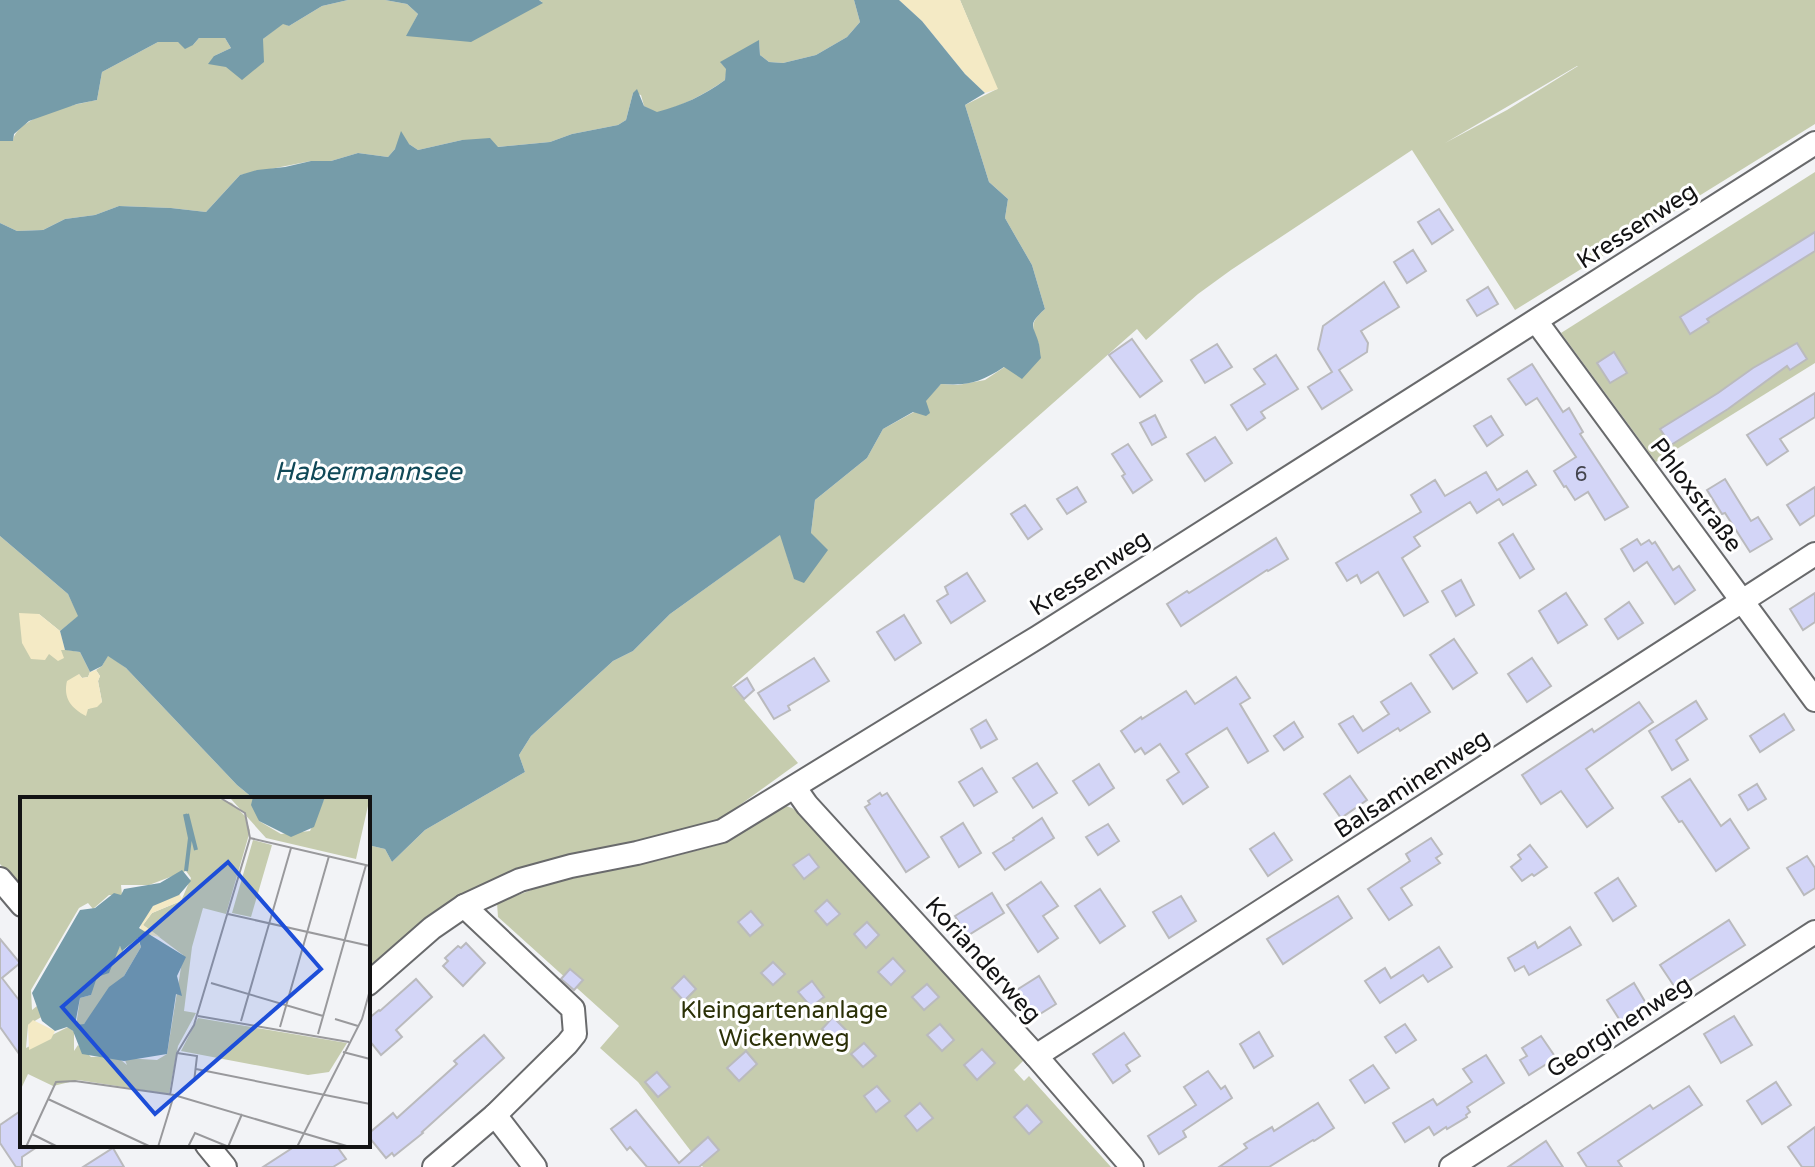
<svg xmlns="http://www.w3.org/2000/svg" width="1815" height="1167" viewBox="0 0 1815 1167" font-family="'Varela Round',sans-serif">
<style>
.green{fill:#c6ccae;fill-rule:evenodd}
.sand{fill:#f4eac5}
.water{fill:#769ca9}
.building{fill:#d3d5f7;stroke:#bababd;stroke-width:2}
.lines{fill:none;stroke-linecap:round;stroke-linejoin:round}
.street-casing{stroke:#696a6c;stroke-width:26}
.street{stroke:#fff;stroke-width:22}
.labels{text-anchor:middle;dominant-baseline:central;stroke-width:6;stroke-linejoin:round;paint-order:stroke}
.number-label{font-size:20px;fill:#43444d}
.street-label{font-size:24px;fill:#131314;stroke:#fff}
.park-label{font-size:24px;fill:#2c3107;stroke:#fff}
.water-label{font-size:26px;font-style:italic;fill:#114958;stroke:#fff}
.inset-river{fill:none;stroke:#769ca9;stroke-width:4}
.inset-road{fill:none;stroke:#99999c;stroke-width:2}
.view{fill:#1d4ed8;fill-opacity:0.15;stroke:#1d4ed8;stroke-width:4}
.inset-edge{fill:none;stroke:#131314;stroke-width:4}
</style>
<rect width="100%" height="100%" fill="#f2f3f6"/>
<g class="green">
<path d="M348 0H385L407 4 418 14 407 36 542 2 539 0H854L860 22 847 37 816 55 783 63 769 62 760 55 759 41 721 63 727 69 725 80C702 96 684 105 657 113L644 106 641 95 633 93 626 120 618 125 572 134 550 142 497 147 462 140 418 150 409 144 395 149 388 157 358 153 331 161H311L240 175 206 212 171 208 119 206 95 215 65 219 43 230 17 231 0 223V141H13C17 116 76 104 97 100L102 72 158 42H178L193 45 199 38H225L231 48 214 56 263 39 283 23 289 26 322 6Z"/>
<path d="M960 0H1815V124L1515 310 1412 150 1231 270 1198 294 1146 340 1137 329 732 686 798 763 715 823 509 874 368 973V845L385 849 392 862 425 830 525 772 519 755 531 736 613 661 633 651 670 614 781 534 790 566 811 533 815 500 867 458 883 429 914 412 941 384 958 385 985 380 1039 344C1031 327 1030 322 1045 309L1032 265 1005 218 1008 199 989 182 965 105 997 89ZM1578 66 1507 110 1445 143 1577 66Z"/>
<polygon points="1815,172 1815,363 1656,462 1561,333"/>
<polygon points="0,536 68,594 79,616 60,631 39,614 49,654 61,649 80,652 90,672 88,677 82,678 79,674 88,709 102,702 98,681 100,676 96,670 102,666 108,655 126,668 237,785 254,799 22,799 22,888 0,864"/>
<polygon points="786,806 792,808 803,816 867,889 882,898 1028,1056 1014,1070 1024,1081 1029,1076 1111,1167 703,1167 638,1082 600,1048 619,1026 498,917 497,903 550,883 656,861 718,845"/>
</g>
<g class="sand">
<polygon points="899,0 960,0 998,89 985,93 965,74 922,21"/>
<polygon points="19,613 39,614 60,631 65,650 61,650 64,658 58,661 49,654 45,660 31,659 22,643"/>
<path d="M96 670 100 676 98 681 102 702 97 707 88 709 86 716C71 708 63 698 67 681L79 674 82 678 88 677 90 672Z"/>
</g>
<g class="water">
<polygon points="0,0 348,0 322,6 289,26 283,24 263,39 264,62 242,80 226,67 208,64 214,56 231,48 225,38 199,38 193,45 185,49 178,42 158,42 102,72 97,100 77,104 29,121 14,134 13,141 0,141"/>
<polygon points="385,0 539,0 543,3 471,42 406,36 418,14 407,4"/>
<path d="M854 0H899L922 21 965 74 985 93 965 105 989 182 1008 199 1005 218 1032 265 1045 309C1026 326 1034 325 1039 344 1040 349 1040 354 1041 358L1022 379 1004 367C981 382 969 386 941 384L926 401 930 413 926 416 913 412 883 429 867 458 815 500 811 533 828 550 804 583 794 579 780 535 670 614 633 651 613 661 531 736 519 755 525 772 425 830 392 862 385 849 368 845V799H254L237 785 126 668 108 656 102 666 90 672 80 652 65 650 60 631 78 616 68 594 0 536V223L17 231 43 230 65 219 95 215 119 206 171 208 206 212 240 175 257 170 285 167 311 161H331L358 153 388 157 395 149 401 131 409 144 418 150 462 140 490 138 498 147 550 142 572 134 618 125 626 120 633 93 637 89 644 106 657 112C683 105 703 96 725 80L726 69 720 62 759 40 760 55 769 62 783 63 816 55 847 37 860 22Z"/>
</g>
<g class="building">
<polygon points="1439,209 1453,230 1432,244 1418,222"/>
<polygon points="1815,232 1815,251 1707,319 1709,322 1690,334 1680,317"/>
<polygon points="1413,250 1426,271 1407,283 1394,262"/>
<polygon points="1384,282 1399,307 1361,331 1368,343 1367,352 1339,370 1352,390 1322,409 1308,387 1332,372 1318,349 1323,326"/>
<polygon points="1488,287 1498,304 1477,316 1467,300"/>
<polygon points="1132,339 1162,381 1140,397 1109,355"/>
<polygon points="1797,343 1807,359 1790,370 1787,366 1728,409 1671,445 1660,429 1718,393 1753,368"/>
<polygon points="1217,344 1232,367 1205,383 1191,360"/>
<polygon points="1614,352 1627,373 1610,383 1597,363"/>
<polygon points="1276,355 1298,389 1261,412 1265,418 1247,430 1231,405 1265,384 1254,369"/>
<polygon points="1532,364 1563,412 1569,408 1583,432 1580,434 1628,507 1605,520 1588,492 1575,500 1566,486 1564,487 1554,471 1576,457 1537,398 1526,405 1508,379"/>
<polygon points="1815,393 1815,417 1780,439 1788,451 1767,465 1747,435"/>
<polygon points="1155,415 1166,437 1152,445 1140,423"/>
<polygon points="1491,416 1503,435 1487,446 1474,426"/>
<polygon points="1215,437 1232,463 1205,481 1187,454"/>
<polygon points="1128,444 1152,480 1133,493 1122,476 1125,474 1112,454"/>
<polygon points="1527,471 1536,485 1503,505 1499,499 1477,513 1470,502 1414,537 1420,546 1402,558 1428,602 1404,616 1378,572 1361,583 1357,575 1347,581 1336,563 1421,512 1411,495 1435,480 1445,496 1486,472 1497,490"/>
<polygon points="1725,479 1751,521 1758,517 1772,539 1750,552 1725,513 1722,514 1707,490"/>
<polygon points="1077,487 1086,502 1067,514 1057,499"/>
<polygon points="1815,487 1815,515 1800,525 1787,505"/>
<polygon points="1025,505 1042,529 1028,539 1011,514"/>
<polygon points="1513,534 1534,569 1520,578 1499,543"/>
<polygon points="1276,538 1288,559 1268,571 1267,570 1181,626 1167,604 1187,591 1189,593"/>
<polygon points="1637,539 1641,545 1649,540 1652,544 1655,542 1673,570 1679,566 1695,590 1675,604 1647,562 1634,571 1621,549"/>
<polygon points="967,573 985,601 951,623 937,601 948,594 945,587"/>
<polygon points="1461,580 1474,605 1456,616 1442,591"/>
<polygon points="1566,593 1587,625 1558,643 1539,611"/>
<polygon points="1815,593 1815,622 1803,630 1790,609"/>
<polygon points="1629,602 1643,623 1618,639 1605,619"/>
<polygon points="904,615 921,643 895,660 877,632"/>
<polygon points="1454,639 1477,673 1453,689 1430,655"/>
<polygon points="814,658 829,681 788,706 790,710 774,719 758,693"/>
<polygon points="1532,658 1551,686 1527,702 1508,674"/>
<polygon points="1236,677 1250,698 1240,704 1268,751 1248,763 1227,728 1186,754 1208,787 1183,804 1167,780 1179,772 1160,744 1145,754 1141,748 1135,752 1121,731 1141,717 1142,719 1186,691 1195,704"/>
<polygon points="747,678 754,690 744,699 734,687"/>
<polygon points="1411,683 1430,712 1400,731 1398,728 1358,753 1339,724 1353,716 1363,731 1389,714 1381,702"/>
<polygon points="1696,701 1707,719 1676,740 1688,760 1672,770 1649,731"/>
<polygon points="1639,702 1653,722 1586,769 1613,808 1587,827 1561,791 1541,804 1522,775 1592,729 1594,732"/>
<polygon points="1784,714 1794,730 1760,752 1750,736"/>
<polygon points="986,720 997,739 981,748 971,729"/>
<polygon points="1294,722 1303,737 1284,750 1274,736"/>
<polygon points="1037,763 1057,793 1033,808 1013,778"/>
<polygon points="1099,764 1114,788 1089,805 1073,781"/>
<polygon points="982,768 997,792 974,806 959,782"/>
<polygon points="1350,776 1367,800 1341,818 1324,794"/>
<polygon points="1690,779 1721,826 1730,819 1749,848 1716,871 1682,821 1679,822 1662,797"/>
<polygon points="1757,784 1766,799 1748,810 1739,795"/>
<polygon points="880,793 882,796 887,793 929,857 906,872 865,807 870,804 868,801"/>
<polygon points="1042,818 1054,838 1005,870 993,853 1014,840 1013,838"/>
<polygon points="963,823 981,853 959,867 941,837"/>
<polygon points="1108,824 1119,841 1098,855 1086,837"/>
<polygon points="1274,833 1292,860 1268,876 1250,849"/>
<polygon points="1431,838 1442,854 1436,858 1440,863 1401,888 1412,905 1389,920 1368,889 1410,861 1406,854"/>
<polygon points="1530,845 1547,867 1534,876 1532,874 1522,881 1511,867 1521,859 1518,855"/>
<polygon points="809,854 819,867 804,879 793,865"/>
<polygon points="1807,856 1815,868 1815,888 1804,895 1787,868"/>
<polygon points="1618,878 1636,906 1613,921 1595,893"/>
<polygon points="1041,882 1058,906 1043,916 1058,938 1038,952 1007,905"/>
<polygon points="1100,889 1125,926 1100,943 1075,906"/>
<polygon points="992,893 1004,913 967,936 955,916"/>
<polygon points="1181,896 1196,921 1169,938 1153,912"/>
<polygon points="1338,896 1352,918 1283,964 1267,939"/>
<polygon points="827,900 840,914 827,925 815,911"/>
<polygon points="751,911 763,925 750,936 738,922"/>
<polygon points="1729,920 1745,945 1676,989 1660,965"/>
<polygon points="867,922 879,935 866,948 854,934"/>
<polygon points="1570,927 1581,945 1529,975 1524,966 1515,971 1508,958 1535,942 1538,948"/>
<polygon points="0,939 20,963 2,978 22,1004 22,1058 0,1027"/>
<polygon points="466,943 485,963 463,986 443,966 448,961 445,958 458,946 461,948"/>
<polygon points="1439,947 1452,967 1428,982 1423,975 1380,1003 1365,981 1385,968 1391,978"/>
<polygon points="893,958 905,971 891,985 878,972"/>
<polygon points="773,962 785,974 773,985 761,973"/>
<polygon points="570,969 583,980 574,990 561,979"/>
<polygon points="684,976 696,989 684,1001 672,988"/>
<polygon points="1039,976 1056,1004 1032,1019 1015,991"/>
<polygon points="416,979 432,997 396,1030 402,1037 381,1055 368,1039 368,1019 379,1010 380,1011"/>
<polygon points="812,981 824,997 811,1007 798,992"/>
<polygon points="1634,983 1647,1005 1621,1022 1607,1000"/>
<polygon points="927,984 939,997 924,1010 912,997"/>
<polygon points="1734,1016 1752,1045 1721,1063 1704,1034"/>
<polygon points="833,1017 847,1031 836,1042 822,1029"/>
<polygon points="940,1024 954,1040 942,1051 927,1035"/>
<polygon points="1405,1024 1416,1040 1396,1053 1385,1037"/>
<polygon points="1259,1032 1273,1056 1254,1068 1240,1044"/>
<polygon points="1124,1033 1140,1056 1126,1065 1130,1071 1113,1083 1093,1054"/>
<polygon points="484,1035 504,1058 422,1132 423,1133 394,1156 392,1153 386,1158 368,1136 368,1134 393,1113 397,1118 457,1064 454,1061"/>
<polygon points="1541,1036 1556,1058 1529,1075 1520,1060 1527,1056 1522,1048"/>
<polygon points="864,1043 876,1056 863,1067 851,1054"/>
<polygon points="982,1049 995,1063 977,1080 964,1065"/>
<polygon points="746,1051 757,1064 739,1081 727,1068"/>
<polygon points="1486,1055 1504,1083 1467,1107 1470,1112 1466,1115 1467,1117 1447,1129 1446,1127 1434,1135 1429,1127 1405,1142 1393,1123 1433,1099 1437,1105 1472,1082 1463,1069"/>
<polygon points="1373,1065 1389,1088 1365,1103 1350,1080"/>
<polygon points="1208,1071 1221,1089 1225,1086 1232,1098 1183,1131 1186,1137 1159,1154 1148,1136 1196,1105 1184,1087"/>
<polygon points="657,1072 670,1087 658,1097 645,1082"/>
<polygon points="1776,1082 1791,1105 1762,1124 1747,1101"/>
<polygon points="877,1086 890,1101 876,1112 864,1096"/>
<polygon points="1689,1086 1702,1105 1618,1161 1622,1167 1587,1167 1578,1153 1650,1105 1653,1109"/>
<polygon points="920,1103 933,1118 917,1131 905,1116"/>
<polygon points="1318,1103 1334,1128 1314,1141 1313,1140 1269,1167 1219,1167 1247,1148 1244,1144 1272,1127 1274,1131"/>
<polygon points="1027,1105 1042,1122 1029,1134 1014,1117"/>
<polygon points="22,1110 22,1145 40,1145 22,1157 22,1167 16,1167 0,1143 0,1125"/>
<polygon points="636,1110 679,1163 708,1137 719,1150 699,1167 647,1167 630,1147 627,1150 611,1129"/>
<polygon points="1815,1127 1815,1167 1802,1167 1788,1147"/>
<polygon points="1546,1141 1563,1167 1508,1167"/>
<polygon points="297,1145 336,1145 346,1159 333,1167 263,1167"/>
<polygon points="113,1148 124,1167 83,1167"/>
</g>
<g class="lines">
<defs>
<g id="street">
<polyline points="1536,321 1815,700"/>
<polyline points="795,788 807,805 1036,1056 1132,1167"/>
<polyline points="0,879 22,905"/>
<polyline points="368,984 432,928 464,906 520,880 571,866 637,853 722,831 1038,637 1815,143"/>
<polyline points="1036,1056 1815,554"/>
<polyline points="495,1115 535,1167"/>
<polyline points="207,1145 225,1167"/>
<polyline points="434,1167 495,1115 567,1044 575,1034 573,1009 464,906"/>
<polyline points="1451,1167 1815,932"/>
</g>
</defs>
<use href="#street" class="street-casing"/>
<use href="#street" class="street"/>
</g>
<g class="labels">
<g class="number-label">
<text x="1581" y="475">6</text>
</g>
<g class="street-label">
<text transform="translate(1637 226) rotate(-33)">Kressenweg</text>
<text transform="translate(1696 495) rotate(53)">Phloxstraße</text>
<text transform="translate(1090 573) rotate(-33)">Kressenweg</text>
<text transform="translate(1412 784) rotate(-33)">Balsaminenweg</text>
<text transform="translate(983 960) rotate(48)">Korianderweg</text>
<text transform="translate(1619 1027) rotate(-33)">Georginenweg</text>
</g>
<g class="park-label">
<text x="784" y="1010">Kleingartenanlage<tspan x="784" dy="28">Wickenweg</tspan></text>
</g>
<g class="water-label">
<text x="368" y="471">Habermannsee</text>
</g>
</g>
<g transform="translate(20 797)">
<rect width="350" height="350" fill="#f2f3f6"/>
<path d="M0 0H193L212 6 225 19 230 34 206 117 183 111 172 150 164 214 176 216 158 249 149 297 58 283 33 289 8 277 0 294ZM166 74 171 81 161 104 132 116 123 128 163 158 147 257 137 263 104 261 107 268 96 259 71 260 58 248 54 254V235L48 230 6 251 8 228 23 219 17 209 12 213 11 193 59 111 68 106 73 112 89 98H102L101 88H129ZM233 0 239 24 261 37 290 34 305 0H350L336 62 246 41 211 2ZM233 43 252 48 231 120 212 116ZM117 141 121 150 104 179 64 227 56 229 60 201 71 198 72 185 100 149 103 154ZM178 221 327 246 309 275 288 278 161 254Z" fill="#c6ccae" fill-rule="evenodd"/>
<path d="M158 95 163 103 132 116 123 128 140 140 120 136 121 126 133 109ZM13 223 35 234 31 242 9 253 8 228Z" fill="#f4eac5"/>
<path d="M233 0H305L294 30 271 40 239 24 231 8ZM162 73 171 84 159 98 133 109 119 131 166 160 157 179 162 199 156 197 147 257 104 264 62 257 53 234 47 230 35 234 22 224 12 196 60 113 75 111 94 96 101 98 104 92 140 86ZM118 141 121 150 104 179 89 190 64 227 55 228 60 201 71 198 77 180 89 176 100 149 102 154Z" fill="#769ca9" fill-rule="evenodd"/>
<path class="inset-river" d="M165 17 170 41 166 74M167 17 176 53"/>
<path class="inset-road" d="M230 41 350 69M208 117 350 149M191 186 303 219M178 219 329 245M315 222 338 229M221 224 271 51M260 230 309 59M298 237 346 68M323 255 350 262M157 256 177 259 174 285M176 272 350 307M150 298 157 256 174 228 230 41 225 16 199 0M28 302 131 350M12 337 38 350M6 350 36 285 55 284 154 298 330 350M138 350 154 298M168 350 175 336 209 350M208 350 222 317M277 350 342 222 350 193"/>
<path class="view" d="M208 65 301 172 135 317 42 210Z"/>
<rect width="350" height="350" class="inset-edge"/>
</g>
</svg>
